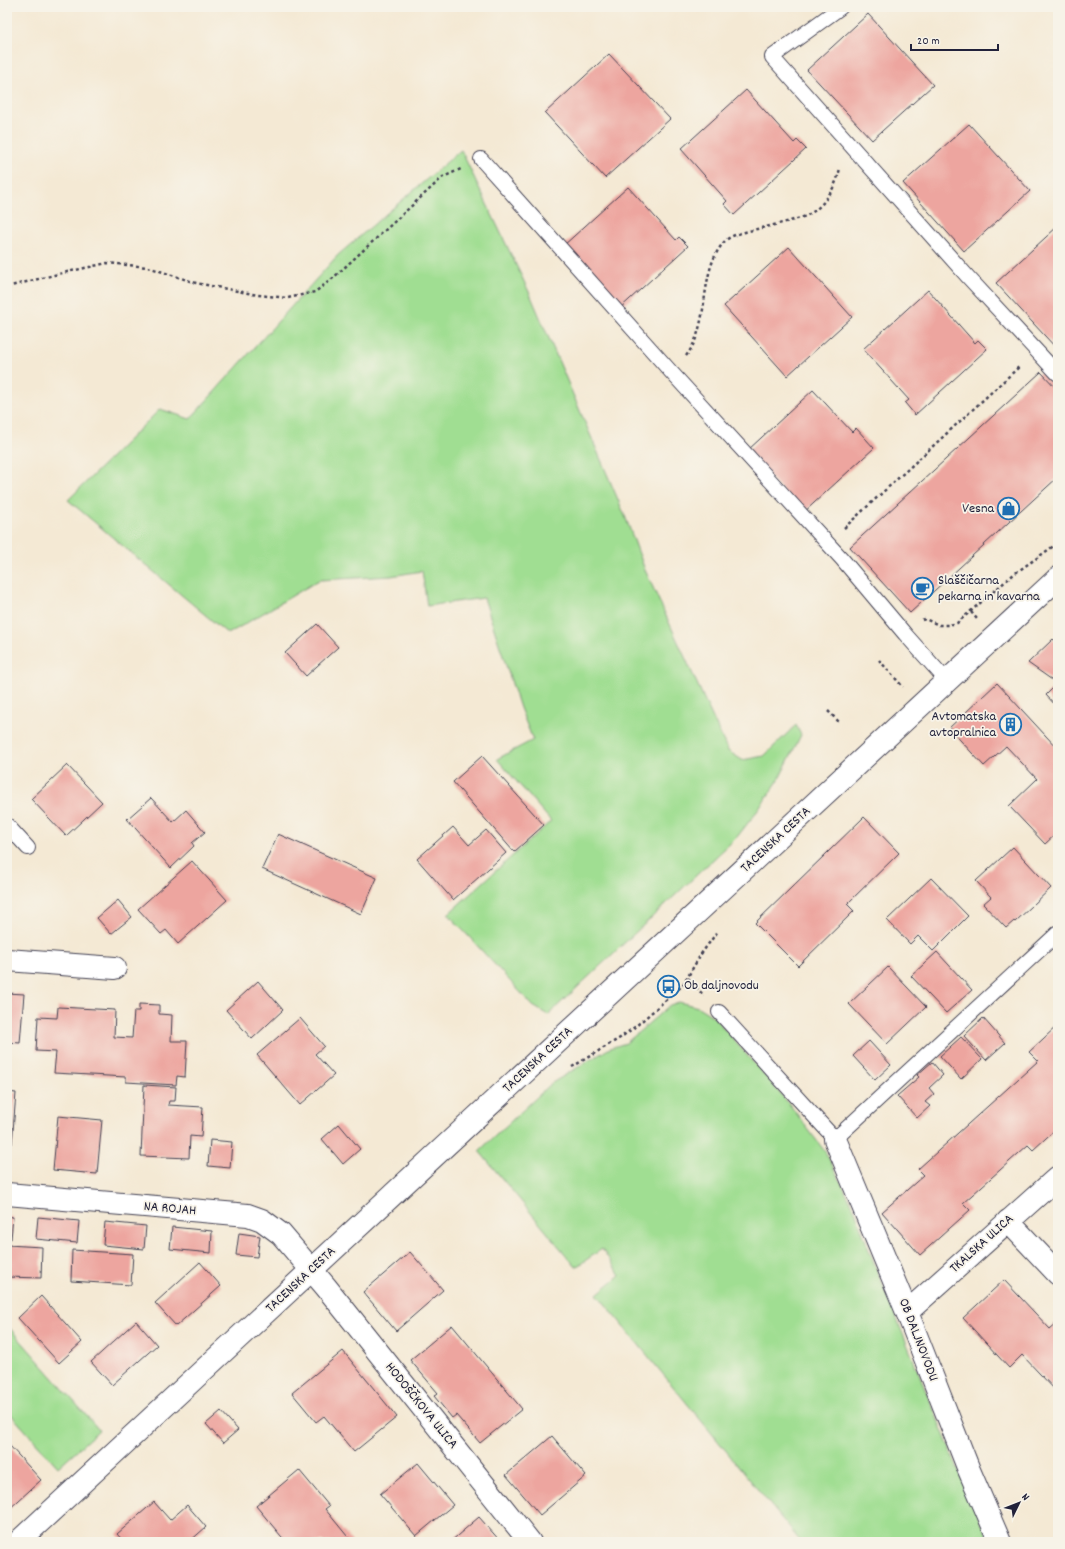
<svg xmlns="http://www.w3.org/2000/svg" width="1065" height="1549" viewBox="0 0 1065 1549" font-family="Dekko,sans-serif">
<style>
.green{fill:#a0de92;stroke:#618066}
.building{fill:#eda59f}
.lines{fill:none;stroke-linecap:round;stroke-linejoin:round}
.lane-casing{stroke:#424052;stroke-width:16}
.street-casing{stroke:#424052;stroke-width:24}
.secondary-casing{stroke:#424052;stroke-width:24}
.path{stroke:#424052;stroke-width:2.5;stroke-dasharray:3 3;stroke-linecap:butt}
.lane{stroke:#fff;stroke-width:14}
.street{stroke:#fff;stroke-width:22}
.secondary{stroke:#fff;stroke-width:22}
.labels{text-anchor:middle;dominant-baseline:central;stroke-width:3.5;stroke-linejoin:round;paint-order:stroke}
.poi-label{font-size:14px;fill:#22223b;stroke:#f7f3e8;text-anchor:end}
.street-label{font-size:14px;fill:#22223b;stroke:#f7f3e8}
</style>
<rect width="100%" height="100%" fill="#f7f3e8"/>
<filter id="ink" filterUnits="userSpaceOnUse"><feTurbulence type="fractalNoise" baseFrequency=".025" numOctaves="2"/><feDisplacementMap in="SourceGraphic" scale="8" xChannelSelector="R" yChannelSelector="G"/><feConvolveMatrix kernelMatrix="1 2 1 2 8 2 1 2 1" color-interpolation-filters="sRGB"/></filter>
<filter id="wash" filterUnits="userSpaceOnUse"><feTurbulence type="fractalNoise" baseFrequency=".012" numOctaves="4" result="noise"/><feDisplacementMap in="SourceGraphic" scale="16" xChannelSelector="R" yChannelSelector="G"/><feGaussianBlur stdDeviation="0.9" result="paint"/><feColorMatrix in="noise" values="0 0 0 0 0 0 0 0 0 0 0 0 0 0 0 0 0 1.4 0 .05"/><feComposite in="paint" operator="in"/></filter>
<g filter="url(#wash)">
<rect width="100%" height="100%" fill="#f4e9d4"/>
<g class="green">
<polygon points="461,150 530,294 625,516 645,570 728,751 742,760 764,756 796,725 801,735 778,781 758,810 737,837 548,1015 533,1006 448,914 551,821 497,759 533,740 520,708 484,598 427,606 422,571 391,576 319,580 228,634 68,500 160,409 190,419 338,255"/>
<polygon points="679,1002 698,1007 714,1017 790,1105 826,1153 854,1208 870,1253 955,1462 990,1542 801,1542 597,1294 620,1275 602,1249 576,1267 479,1151 552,1083 610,1048 626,1043 670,1005"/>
<polygon points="7,1325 99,1430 58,1467 7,1410"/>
</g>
<g id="blocks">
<g class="building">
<polygon points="868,14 933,85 872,140 807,70"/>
<polygon points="609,54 670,119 605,178 545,113"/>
<polygon points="746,90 794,143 797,140 806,149 734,215 724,204 727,201 681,149"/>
<polygon points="969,124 1030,191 964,251 903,183"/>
<polygon points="628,187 676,240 679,237 688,246 618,310 563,246"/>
<polygon points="1058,226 1058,348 1057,349 996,283"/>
<polygon points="789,247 852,317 787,376 724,306"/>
<polygon points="928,290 975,343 978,340 987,349 915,415 905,403 909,400 863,349"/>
<polygon points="1041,372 1058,390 1058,477 910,613 850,547"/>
<polygon points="813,390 852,432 856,428 874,448 802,514 748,450"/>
<polygon points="317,624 338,647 306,676 285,653"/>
<polygon points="1053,639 1058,644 1058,679 1055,682 1028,663"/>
<polygon points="997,683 1058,749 1058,832 1045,844 1009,806 1037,779 1006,746 984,766 949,728"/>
<polygon points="1058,683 1058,708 1046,695"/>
<polygon points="482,756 544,825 514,852 453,782"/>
<polygon points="67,765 102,802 66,836 31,799"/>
<polygon points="151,798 173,822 186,810 205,832 192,843 194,846 171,868 127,819"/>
<polygon points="864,817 899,853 847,904 854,911 798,966 755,923"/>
<polygon points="453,827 469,845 486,830 506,853 453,900 417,859"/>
<polygon points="278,834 377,878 361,914 262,869"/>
<polygon points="1013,847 1051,888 1015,922 1014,921 1006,928 983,904 991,897 976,881"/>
<polygon points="192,861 227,900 178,944 166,930 161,934 138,909"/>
<polygon points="931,878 968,916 933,951 918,936 910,944 887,920"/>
<polygon points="118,900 132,917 111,934 97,918"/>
<polygon points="937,952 972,990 946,1013 911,976"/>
<polygon points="888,967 926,1007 887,1044 849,1004"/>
<polygon points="258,981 283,1010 252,1039 226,1010"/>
<polygon points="7,993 24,994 20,1043 7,1042"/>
<polygon points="139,1004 159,1005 159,1014 172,1015 171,1041 187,1041 185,1077 177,1076 176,1085 126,1082 126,1077 54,1073 56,1052 36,1051 38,1017 57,1018 58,1007 115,1010 114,1037 132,1038 134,1011 139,1011"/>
<polygon points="300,1018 324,1046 315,1054 334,1075 300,1105 257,1055"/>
<polygon points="983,1018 1005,1043 986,1060 964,1036"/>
<polygon points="1058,1025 1058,1127 1033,1150 1028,1145 963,1203 970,1210 920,1255 882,1212 924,1175 918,1169 1038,1061 1029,1052"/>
<polygon points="961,1037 982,1059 961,1079 940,1056"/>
<polygon points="869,1041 891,1065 875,1080 853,1056"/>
<polygon points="932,1062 943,1075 929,1088 934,1094 925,1102 930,1106 917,1118 897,1096 919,1077 917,1075"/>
<polygon points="144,1085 176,1087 175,1101 169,1101 168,1105 203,1107 201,1137 190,1136 189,1158 141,1156"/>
<polygon points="7,1092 16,1093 12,1144 7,1143"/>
<polygon points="58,1116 102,1120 97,1174 53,1170"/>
<polygon points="339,1124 360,1149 343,1164 322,1139"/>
<polygon points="210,1140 232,1142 230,1168 208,1166"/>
<polygon points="7,1216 13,1217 11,1239 7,1239"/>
<polygon points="38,1217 79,1221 77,1243 36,1239"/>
<polygon points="105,1222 146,1226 144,1249 103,1245"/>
<polygon points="172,1227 212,1231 211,1253 170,1249"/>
<polygon points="239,1233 260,1236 257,1257 236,1255"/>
<polygon points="7,1245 42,1247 41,1278 7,1277"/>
<polygon points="72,1250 133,1254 131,1285 71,1281"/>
<polygon points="410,1252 443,1290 396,1331 363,1292"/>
<polygon points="200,1262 221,1286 176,1326 155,1303"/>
<polygon points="1004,1280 1050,1329 1058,1322 1058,1393 1022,1355 1009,1368 963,1318"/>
<polygon points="41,1296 82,1342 59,1363 18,1318"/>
<polygon points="136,1321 157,1345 112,1385 91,1362"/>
<polygon points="452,1325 522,1409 480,1443 456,1415 452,1418 434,1396 438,1393 410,1360"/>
<polygon points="343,1351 397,1417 354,1452 324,1416 316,1422 292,1393"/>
<polygon points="221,1411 238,1430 223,1443 206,1424"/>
<polygon points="552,1436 586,1476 540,1515 506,1475"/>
<polygon points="9,1445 41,1480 7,1511 7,1446"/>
<polygon points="418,1463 453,1505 416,1536 380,1494"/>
<polygon points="299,1470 329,1506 325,1509 352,1542 290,1542 289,1540 286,1542 256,1506"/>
<polygon points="154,1502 170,1520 187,1505 206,1527 189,1542 124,1542 117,1534"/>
<polygon points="479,1517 501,1542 450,1542"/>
</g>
</g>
</g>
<g filter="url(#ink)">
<use href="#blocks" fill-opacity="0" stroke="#424052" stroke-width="1"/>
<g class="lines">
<defs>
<g id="lane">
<polyline points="841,7 772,57 968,277 1058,374"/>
<polyline points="481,159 672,373 842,559 905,634 947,681"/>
<polyline points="7,825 28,848"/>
<polyline points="719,1012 835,1139 1058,933"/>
</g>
<g id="street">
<polyline points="7,960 115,968"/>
<polyline points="835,1139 907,1312 969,1470 1000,1542"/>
<polyline points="7,1194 248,1215 262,1220 281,1234 326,1287 530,1542"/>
<polyline points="1008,1221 1058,1274"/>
<polyline points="907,1312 1058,1177"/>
</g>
<polyline id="secondary" points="18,1542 1058,578"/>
</defs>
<use href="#lane" class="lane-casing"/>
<use href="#street" class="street-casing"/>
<use href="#secondary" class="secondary-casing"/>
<g class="path">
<polyline points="7,287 54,275 107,263 148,267 196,283 258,295 288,298 315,292 332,279 443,177 461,169"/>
<path d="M686 356C712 323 697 271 725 241 731 235 744 232 753 230 768 226 785 223 800 218 821 212 836 189 840 168"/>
<polyline points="844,528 1020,366"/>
<polyline points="971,612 977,619"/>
<polyline points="922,620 925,619 939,625 949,625 957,623 1014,574 1058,543"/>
<polyline points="879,660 903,687"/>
<polyline points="828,711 839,722"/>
<polyline points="688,978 704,996"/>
<polyline points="664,982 674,993"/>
<polyline points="572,1067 620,1038 636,1026 683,985 701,954 718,931"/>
</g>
<use href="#lane" class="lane"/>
<use href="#street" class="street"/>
<use href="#secondary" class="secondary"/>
</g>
</g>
<defs>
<symbol id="shop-ring" viewBox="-11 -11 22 22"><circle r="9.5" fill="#f7f3e8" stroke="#1f6fb2" stroke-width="1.5"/><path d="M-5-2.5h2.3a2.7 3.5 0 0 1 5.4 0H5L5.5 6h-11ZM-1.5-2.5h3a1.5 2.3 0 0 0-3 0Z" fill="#1f6fb2"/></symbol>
<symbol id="cafe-ring" viewBox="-11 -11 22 22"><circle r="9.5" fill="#f7f3e8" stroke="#1f6fb2" stroke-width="1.5"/><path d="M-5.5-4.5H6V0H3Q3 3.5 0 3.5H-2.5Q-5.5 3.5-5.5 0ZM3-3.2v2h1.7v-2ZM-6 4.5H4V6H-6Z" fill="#1f6fb2"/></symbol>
<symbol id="building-ring" viewBox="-11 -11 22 22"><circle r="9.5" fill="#f7f3e8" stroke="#1f6fb2" stroke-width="1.5"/><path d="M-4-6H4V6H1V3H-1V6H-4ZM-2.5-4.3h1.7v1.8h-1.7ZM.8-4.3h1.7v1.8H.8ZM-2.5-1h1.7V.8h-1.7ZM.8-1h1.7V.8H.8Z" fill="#1f6fb2"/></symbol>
<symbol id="bus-ring" viewBox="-11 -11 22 22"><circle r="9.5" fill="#f7f3e8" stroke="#1f6fb2" stroke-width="1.5"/><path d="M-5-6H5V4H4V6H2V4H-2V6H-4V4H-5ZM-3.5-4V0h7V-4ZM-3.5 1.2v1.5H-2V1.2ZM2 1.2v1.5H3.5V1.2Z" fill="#1f6fb2"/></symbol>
</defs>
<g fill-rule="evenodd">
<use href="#shop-ring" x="996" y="496" width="25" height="25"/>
<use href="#cafe-ring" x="910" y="576" width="25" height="25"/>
<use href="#building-ring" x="998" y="712" width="25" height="25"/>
<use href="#bus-ring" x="656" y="974" width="25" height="25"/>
</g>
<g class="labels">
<g class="poi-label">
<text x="994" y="509">Vesna</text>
<text x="938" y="581" text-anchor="start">Slaščičarna<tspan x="938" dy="16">pekarna in kavarna</tspan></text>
<text x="996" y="717">Avtomatska<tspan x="996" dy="16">avtopralnica</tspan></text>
<text x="684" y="986" text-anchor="start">Ob daljnovodu</text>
</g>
<g class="street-label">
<text transform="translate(776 840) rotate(-43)">TACENSKA CESTA</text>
<text transform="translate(538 1060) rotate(-43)">TACENSKA CESTA</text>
<text transform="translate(170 1209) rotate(5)">NA ROJAH</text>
<text transform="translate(982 1244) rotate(-42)">TKALSKA ULICA</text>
<text transform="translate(301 1280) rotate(-43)">TACENSKA CESTA</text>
<text transform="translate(918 1340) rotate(69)">OB DALJNOVODU</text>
<text transform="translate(421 1406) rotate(51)">HODOŠČKOVA ULICA</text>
</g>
</g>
<rect width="1065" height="1549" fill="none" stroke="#f7f3e8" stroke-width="24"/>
<g transform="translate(1019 1503) rotate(47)" stroke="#f7f3e8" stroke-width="3" paint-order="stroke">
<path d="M0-3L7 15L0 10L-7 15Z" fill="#22223b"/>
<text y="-6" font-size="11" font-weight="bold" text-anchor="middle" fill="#22223b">N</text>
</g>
<path d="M911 44v6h87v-6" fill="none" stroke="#22223b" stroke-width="2"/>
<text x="917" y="44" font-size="12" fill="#22223b" stroke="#f7f3e8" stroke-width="3" paint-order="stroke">20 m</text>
</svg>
